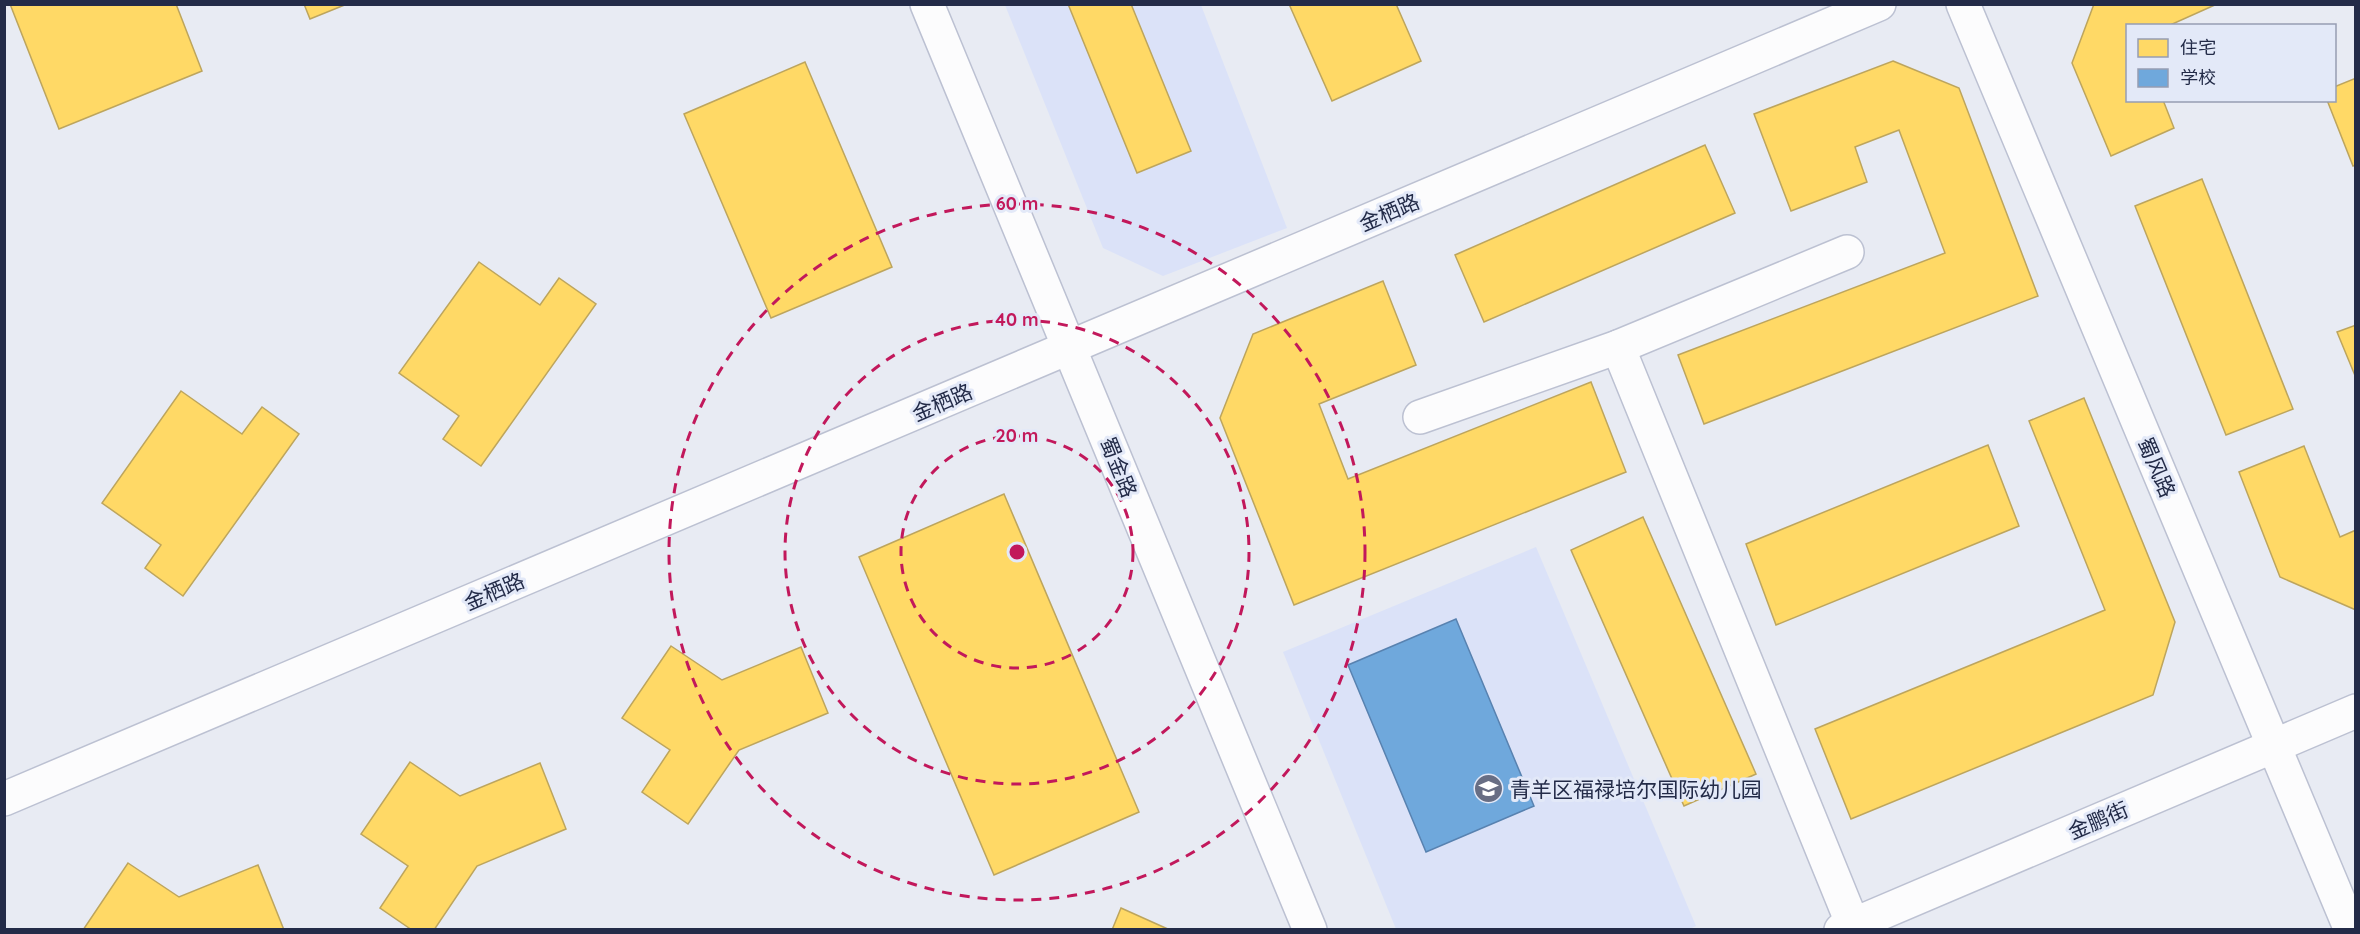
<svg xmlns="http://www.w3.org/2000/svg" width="2360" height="934" viewBox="0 0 2360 934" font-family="Quicksand,'Noto Sans SC',sans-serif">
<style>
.built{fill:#dbe2f8}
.homes{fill:#ffd966;stroke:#bda55d;stroke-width:1.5}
.schools{fill:#6fa8dc;stroke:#5882b0;stroke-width:1.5}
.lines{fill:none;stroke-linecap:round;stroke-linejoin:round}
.minor-casing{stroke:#bcc1d2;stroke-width:36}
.major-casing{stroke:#bcc1d2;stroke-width:36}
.minor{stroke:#fcfcfd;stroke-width:33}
.major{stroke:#fcfcfd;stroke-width:33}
.ring{fill:none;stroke:#c2185b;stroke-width:3;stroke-dasharray:10 8}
.labels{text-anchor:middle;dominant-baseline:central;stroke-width:6;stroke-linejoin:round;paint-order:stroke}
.street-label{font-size:21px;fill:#232b48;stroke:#e3e9f8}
.poi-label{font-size:21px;fill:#232b48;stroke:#e3e9f8;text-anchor:start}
.centre{fill:#c2185b;stroke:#e3e9f8;stroke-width:3}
.ring-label{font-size:18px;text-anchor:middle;font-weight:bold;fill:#c2185b;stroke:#e3e9f8;stroke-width:6;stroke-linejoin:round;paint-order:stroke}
</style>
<rect width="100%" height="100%" fill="#e8ebf3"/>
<g class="built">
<polygon points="1005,5 1201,5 1287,228 1163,276 1103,248"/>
<polygon points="1536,547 1696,926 1688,930 1396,929 1283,652"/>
</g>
<g class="homes">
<polygon points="10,4 176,4 202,71 59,129"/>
<polygon points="304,4 347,4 310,19"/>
<polygon points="1068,4 1131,4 1191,151 1137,173"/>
<polygon points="1289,4 1396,4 1421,61 1332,101"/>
<polygon points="2094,4 2217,4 2168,26 2128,26 2128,100 2163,100 2174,128 2111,156 2072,63"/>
<polygon points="1893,61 1959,88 2038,296 1704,424 1678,355 1945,253 1899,130 1855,147 1867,182 1791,211 1754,114"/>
<polygon points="805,62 892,267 771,318 684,114"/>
<polygon points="2356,78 2356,165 2353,166 2327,100 2334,100 2334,87"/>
<polygon points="1705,145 1735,213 1484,322 1455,255"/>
<polygon points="2202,179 2293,409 2226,435 2135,206"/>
<polygon points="479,262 540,305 559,278 596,304 481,466 443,439 459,416 399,373"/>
<polygon points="1383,281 1416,365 1319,404 1348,479 1591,382 1626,472 1294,605 1220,418 1253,334"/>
<polygon points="2356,325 2356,378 2337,332"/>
<polygon points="181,391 242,434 262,407 299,434 183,596 145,568 161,545 102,503"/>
<polygon points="2084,398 2175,622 2153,695 1851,819 1815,729 2105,610 2029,421"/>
<polygon points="1988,445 2019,526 1776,625 1746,544"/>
<polygon points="2304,446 2340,537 2356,530 2356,610 2280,577 2239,472"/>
<polygon points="1004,494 1139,812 994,875 859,557"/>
<polygon points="1643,517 1756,774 1684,806 1571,550"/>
<polygon points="671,646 722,680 801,647 828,713 739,750 688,824 642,792 670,750 622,718"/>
<polygon points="410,762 460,796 540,763 566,829 477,866 434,930 412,930 380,908 408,866 361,834"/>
<polygon points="128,863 179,897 258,865 284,930 83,930"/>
<polygon points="1121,908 1170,930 1112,930"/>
</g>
<polygon class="schools" points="1456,619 1534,806 1426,852 1348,665"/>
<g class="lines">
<defs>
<g id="minor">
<polyline points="1963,4 2351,930"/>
<polyline points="1618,347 1855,930"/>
<polyline points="1420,417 1618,347 1847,252"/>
<polyline points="4,799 1879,4"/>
<polyline points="1841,930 2356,711"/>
</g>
<polyline id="major" points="927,4 1310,930"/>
</defs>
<use href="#minor" class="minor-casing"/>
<use href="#major" class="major-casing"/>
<use href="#minor" class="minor"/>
<use href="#major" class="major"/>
</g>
<g class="ring">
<circle cx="1017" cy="552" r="116"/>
<circle cx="1017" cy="552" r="232"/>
<circle cx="1017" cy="552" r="348"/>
</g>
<defs>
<symbol id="school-disc" viewBox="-11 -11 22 22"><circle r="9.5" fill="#686e84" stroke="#e3e9f8"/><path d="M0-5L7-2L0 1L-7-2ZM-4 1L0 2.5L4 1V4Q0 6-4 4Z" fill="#fff"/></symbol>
</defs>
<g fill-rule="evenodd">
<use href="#school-disc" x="1472" y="772" width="33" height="33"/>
</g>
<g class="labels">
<g class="street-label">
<text transform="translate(1389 212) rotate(-23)">金栖路</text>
<text transform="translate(942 402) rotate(-23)">金栖路</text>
<text transform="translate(1119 467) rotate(68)">蜀金路</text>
<text transform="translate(2157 467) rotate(67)">蜀风路</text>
<text transform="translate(494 591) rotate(-23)">金栖路</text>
<text transform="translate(2098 820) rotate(-23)">金鹏街</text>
</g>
<g class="poi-label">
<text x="1510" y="789">青羊区福禄培尔国际幼儿园</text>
</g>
</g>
<circle cx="1017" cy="552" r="9" class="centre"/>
<g class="ring-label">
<text x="1017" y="210">60 m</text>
<text x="1017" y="326">40 m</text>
<text x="1017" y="442">20 m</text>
</g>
<rect width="2360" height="934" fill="none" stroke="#232b48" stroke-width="12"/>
<rect x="2126" y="24" width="210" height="78" fill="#e3e9f8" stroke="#969db2" stroke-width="1.5"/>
<rect x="2138" y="39" width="30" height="18" fill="#ffd966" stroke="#969db2" stroke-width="1.5"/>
<text x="2180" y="54" font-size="18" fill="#232b48">住宅</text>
<rect x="2138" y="69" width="30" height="18" fill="#6fa8dc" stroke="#969db2" stroke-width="1.5"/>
<text x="2180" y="84" font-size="18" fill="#232b48">学校</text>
</svg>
